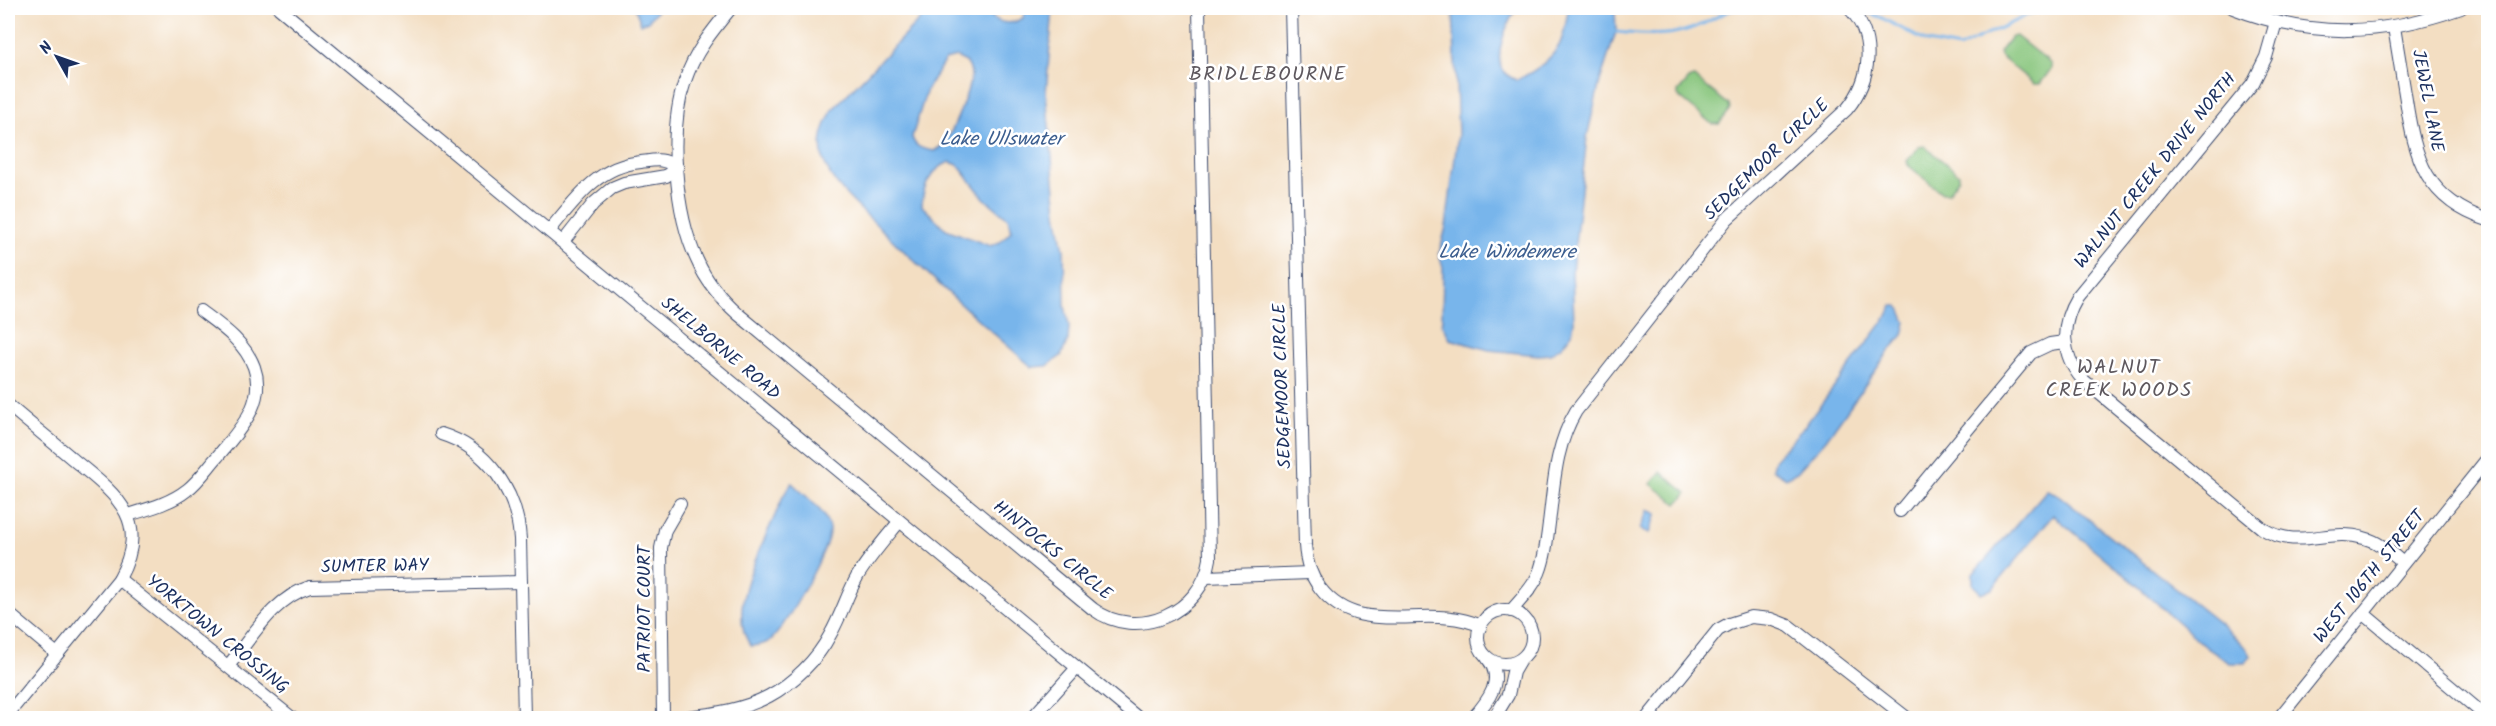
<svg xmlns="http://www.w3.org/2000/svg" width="2496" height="726" viewBox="0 0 2496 726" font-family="Kalam,sans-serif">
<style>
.green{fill:#87c57b;stroke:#517a6c;stroke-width:1.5}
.water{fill:#78b5eb;stroke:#4a72a4;stroke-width:1.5;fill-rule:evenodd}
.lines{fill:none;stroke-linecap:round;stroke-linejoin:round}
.stream{stroke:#78b5eb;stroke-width:3}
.minor-casing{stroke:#3b496d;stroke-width:14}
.minor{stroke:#fff;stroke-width:12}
.labels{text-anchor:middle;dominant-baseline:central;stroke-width:5;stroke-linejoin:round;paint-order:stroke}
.street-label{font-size:18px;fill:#1b2f5e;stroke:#fff}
.neighbourhood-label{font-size:20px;letter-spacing:1.5px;fill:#5e585e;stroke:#fff}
.water-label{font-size:20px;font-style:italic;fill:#3c5e8f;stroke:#fff}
</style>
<rect width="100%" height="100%" fill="#fff"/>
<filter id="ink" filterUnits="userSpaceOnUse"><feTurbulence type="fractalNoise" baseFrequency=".0167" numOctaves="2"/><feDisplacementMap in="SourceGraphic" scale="12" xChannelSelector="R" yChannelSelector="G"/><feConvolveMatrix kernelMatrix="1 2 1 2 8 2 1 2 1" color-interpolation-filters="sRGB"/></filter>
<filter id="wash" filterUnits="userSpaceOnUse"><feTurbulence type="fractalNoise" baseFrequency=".008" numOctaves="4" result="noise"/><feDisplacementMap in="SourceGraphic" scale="24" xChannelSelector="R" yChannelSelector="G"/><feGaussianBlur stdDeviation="1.35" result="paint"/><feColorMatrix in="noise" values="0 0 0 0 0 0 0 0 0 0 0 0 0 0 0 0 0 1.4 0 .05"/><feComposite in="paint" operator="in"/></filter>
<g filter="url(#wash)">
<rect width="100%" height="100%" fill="#f3dec2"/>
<g class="green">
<polygon points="2016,36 2051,64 2051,69 2040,84 2034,84 2000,56 1999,52 2011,37"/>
<polygon points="1694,77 1729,105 1730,110 1719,124 1712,124 1678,96 1678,92 1690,78"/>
<polygon points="1924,146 1959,174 1959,178 1948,193 1942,193 1908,165 1907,161 1919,147"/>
<polygon points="1661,472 1687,493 1677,504 1651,484"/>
</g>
<g class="water">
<polygon points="635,8 659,8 648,21 641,24"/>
<path d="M931 8H985C994 23 1008 27 1023 18L1026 8H1053L1046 93 1057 213 1064 250 1065 306 1069 326 1068 340 1061 356 1047 366 1032 367C980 322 929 276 880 228 862 210 832 186 824 161 817 142 824 126 833 109ZM956 57 966 62C969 66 971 70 971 75 970 88 953 132 945 142 942 146 938 149 934 151 923 149 915 148 912 137L927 89 945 60ZM950 162 958 165 984 198 1008 218 1012 230 1000 242 990 246 946 229 922 206C922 187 932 168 950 162Z"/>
<path d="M1453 8H1517C1508 21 1495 51 1501 68 1504 74 1510 77 1516 80 1535 72 1558 56 1563 35 1566 26 1566 17 1569 8H1613L1615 10 1616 32 1600 81 1587 137 1572 271 1574 322 1572 333 1562 346 1550 354 1539 355 1489 350 1450 339 1442 323 1443 268 1439 254 1446 227 1458 134Z"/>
<polygon points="1892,306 1899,306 1906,322 1903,335 1890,350 1826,440 1797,472 1786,478 1772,469 1774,460 1804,427 1889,314"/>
<path d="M792 483C804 495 827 511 829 529 831 546 786 626 772 639 765 645 759 645 751 646 722 607 769 536 783 496Z"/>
<polygon points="2047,490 2057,494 2224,627 2248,650 2251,656 2245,663 2230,663 2207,648 2131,580 2053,515 1992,589 1981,593 1973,585 1973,574"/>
<polygon points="1648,510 1657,514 1649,533 1640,529"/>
</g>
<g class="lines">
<g class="stream">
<polyline points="1808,8 1834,10"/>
<polyline points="1865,12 1880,17 1927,42 1959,48 2042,8"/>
<path d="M1616 32C1648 35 1674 38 1703 24 1715 18 1724 12 1737 8"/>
</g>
</g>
</g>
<g filter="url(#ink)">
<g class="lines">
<defs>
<g id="minor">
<polyline points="279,8 1138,718"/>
<path d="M731 8C712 31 694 53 685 81 668 129 675 214 697 260 706 281 721 299 738 314L1093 609C1137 642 1202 613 1210 559L1199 8"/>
<path d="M1291 8 1305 545C1306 562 1310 575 1320 588 1360 641 1428 601 1481 626"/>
<path d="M2233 8C2312 39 2382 36 2461 8"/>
<path d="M2276 22 2266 57 2253 83 2077 297C2060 325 2061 354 2082 379L2263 529C2300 551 2328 527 2364 538 2380 542 2391 553 2403 563"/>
<path d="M2394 27C2398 51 2402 75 2406 100 2415 159 2426 200 2488 220"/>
<path d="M549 231C575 200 597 166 641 162 657 160 662 158 677 167"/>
<polyline points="563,242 593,204 612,188 624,183 666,176 677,167"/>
<path d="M8 405C30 424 53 442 75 461 118 496 151 521 119 579L8 714"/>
<path d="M441 434C487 448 517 491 520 539L524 718"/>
<polyline points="1900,511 2031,353 2050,344 2064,342"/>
<path d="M128 515C148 509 171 503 187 490 199 481 208 467 218 456 238 431 267 403 254 367 245 342 221 326 201 311"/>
<polyline points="1206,577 1310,573"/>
<polyline points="119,579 292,718"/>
<circle cx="1505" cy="637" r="27"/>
<path d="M1511 611C1521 599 1533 588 1539 573 1545 558 1547 540 1549 523 1554 484 1555 446 1576 411L1727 219 1847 109C1871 80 1877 37 1849 8"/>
<polyline points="8,613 57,654"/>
<polyline points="2363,613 2488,718"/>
<path d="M228 666C251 639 273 598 310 587L521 582"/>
<polyline points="663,718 661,548 665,530 680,504"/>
<path d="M680 718C710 714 741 711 769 696 793 683 817 660 830 635 841 616 847 595 857 577 869 557 885 539 899 522"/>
<polyline points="1032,718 1076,669"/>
<path d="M1473 718C1488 701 1505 680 1488 659"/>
<polyline points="1494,718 1508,695 1513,672 1520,660"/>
<polyline points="1647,718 1718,630 1729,624 1751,617 1771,619 1789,626 1907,718"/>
<polyline points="2279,718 2488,458"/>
</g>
</defs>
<use href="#minor" class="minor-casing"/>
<use href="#minor" class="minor"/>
</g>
</g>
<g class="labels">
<g class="street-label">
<text transform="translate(2427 101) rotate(79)">JEWEL LANE</text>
<text transform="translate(1767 160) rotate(-44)">SEDGEMOOR CIRCLE</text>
<text transform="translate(2156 171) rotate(-51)">WALNUT CREEK DRIVE NORTH</text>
<text transform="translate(720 349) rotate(40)">SHELBORNE ROAD</text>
<text transform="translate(1283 386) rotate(-92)">SEDGEMOOR CIRCLE</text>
<text transform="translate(1052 551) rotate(39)">HINTOCKS CIRCLE</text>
<text transform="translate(375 567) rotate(-1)">SUMTER WAY</text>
<text transform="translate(2370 577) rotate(-51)">WEST 106TH STREET</text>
<text transform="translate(645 609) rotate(-90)">PATRIOT COURT</text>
<text transform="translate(217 635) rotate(39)">YORKTOWN CROSSING</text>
</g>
<g class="neighbourhood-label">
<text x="1268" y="75">BRIDLEBOURNE</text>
<text x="2119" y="368">WALNUT<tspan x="2119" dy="23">CREEK WOODS</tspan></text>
</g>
<g class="water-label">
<text x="1001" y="140">Lake Ullswater</text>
<text x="1507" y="253">Lake Windemere</text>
</g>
</g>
<rect width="2496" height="726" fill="none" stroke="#fff" stroke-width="30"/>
<g transform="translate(57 57) rotate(310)" stroke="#ffffff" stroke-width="4.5" paint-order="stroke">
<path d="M0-4.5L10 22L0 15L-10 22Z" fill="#1b2f5e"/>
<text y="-9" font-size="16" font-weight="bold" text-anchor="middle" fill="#1b2f5e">N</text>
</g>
</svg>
